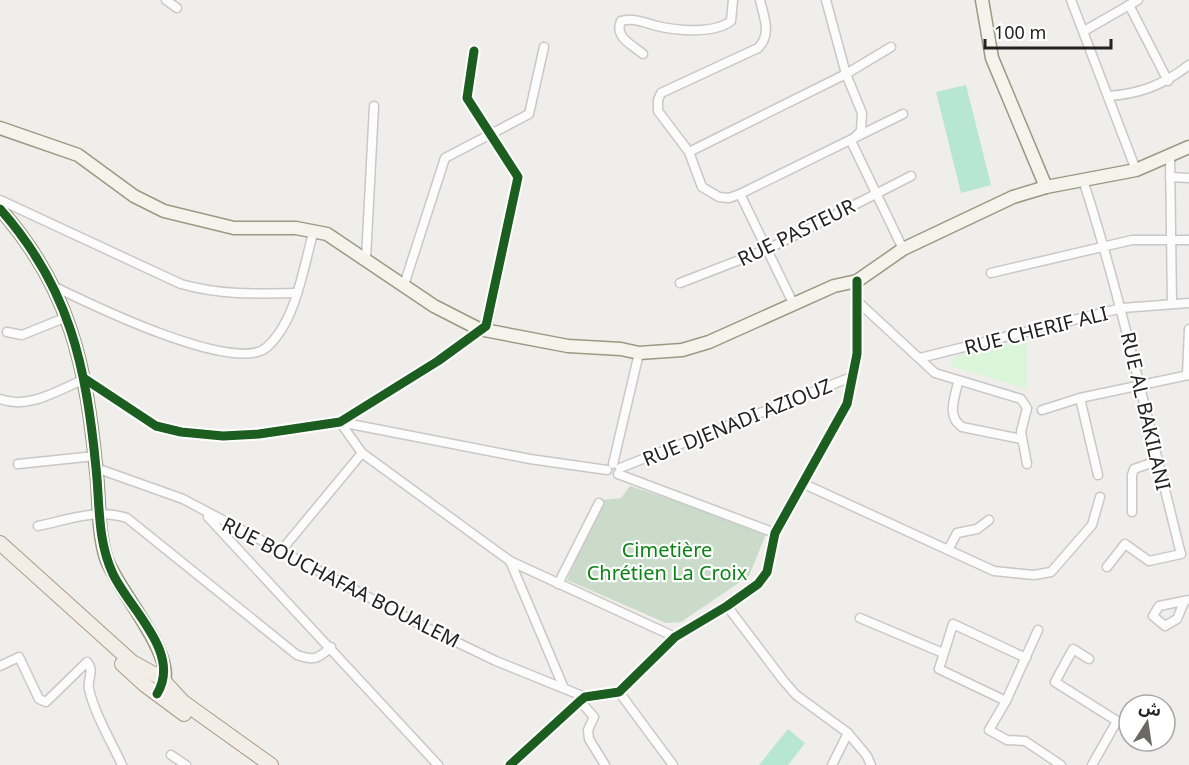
<svg xmlns="http://www.w3.org/2000/svg" width="1189" height="765" viewBox="0 0 1189 765" font-family="'Noto Sans','Noto Sans Arabic',sans-serif">
<style>
.cemetery{fill:#cadbca}
.park{fill:#daf5da}
.pitch{fill:#b7e6d2}
.lines{fill:none;stroke-linecap:round;stroke-linejoin:round}
.street-casing{stroke:#c9c8c7;stroke-width:11}
.secondary-casing{stroke:#999a82;stroke-width:15}
.primary-casing{stroke:#a79c86;stroke-width:16}
.street{stroke:#fdfcfc;stroke-width:8}
.secondary{stroke:#f4f4ed;stroke-width:12}
.primary{stroke:#f3ede7;stroke-width:14}
.cycleway-casing{stroke:#fff;stroke-width:13}
.cycleway{stroke:#1b5e20;stroke-width:9}
.labels{text-anchor:middle;dominant-baseline:central;stroke-width:4.5;stroke-linejoin:round;paint-order:stroke}
.street-label{font-size:20px;fill:#222;stroke:#fff}
.park-label{font-size:20px;fill:#0c8416;stroke:#fff}
</style>
<rect width="100%" height="100%" fill="#f0eeeb"/>
<polygon class="cemetery" points="630,486 763,530 766,534 749,576 681,622 666,623 567,580 603,500 621,498"/>
<polygon class="park" points="1027,336 1027,389 951,366 951,359 956,356"/>
<g class="pitch">
<polygon points="966,85 991,185 961,193 936,92"/>
<polygon points="788,729 805,743 788,765 759,765"/>
</g>
<g class="lines">
<defs>
<g id="street">
<polyline points="166,0 177,8"/>
<path d="M760 0C764 18 772 34 758 48L661 93 658 100V111L689 152 702 187 719 197 729 198 740 194 794 305"/>
<polyline points="826,0 846,74 862,113 861,131 851,141 903,249"/>
<polyline points="1071,0 1136,170"/>
<polyline points="1129,5 1168,81"/>
<polyline points="1084,31 1138,0"/>
<path d="M643 54C631 44 614 37 621 21 633 17 645 23 657 26 678 31 714 34 731 21L733 0"/>
<path d="M1108 96C1140 94 1163 85 1189 65"/>
<polyline points="689,152 846,74 891,47"/>
<polyline points="1170,156 1172,304"/>
<polyline points="1170,177 1189,178"/>
<path d="M1083 180C1123 303 1149 429 1181 554L1149 561 1125 544 1107 567"/>
<polyline points="740,194 903,114"/>
<path d="M0 200 181 284C220 295 255 294 295 293"/>
<polyline points="366,259 374,106"/>
<polyline points="991,273 1132,240 1189,240"/>
<polyline points="680,283 768,249 911,176"/>
<polyline points="404,285 445,158 529,114 544,47"/>
<path d="M53 286C88 303 236 376 267 347 297 320 303 267 314 230"/>
<polyline points="856,300 935,373 1021,399 1027,408 1021,432 1027,464"/>
<polyline points="7,332 22,335 67,317"/>
<polyline points="920,358 1122,308 1189,303"/>
<polyline points="1187,375 1189,329"/>
<path d="M958 382C955 398 946 416 962 427L1021 439"/>
<polyline points="1080,398 1098,475"/>
<path d="M0 399C29 410 58 390 85 379L156 426 181 432 223 436 259 434 340 422 438 361 488 322 518 177 467 98 474 51"/>
<polyline points="1042,410 1080,398 1189,375"/>
<polyline points="340,422 362,453 510,561 675,637"/>
<polyline points="340,422 530,459 607,470"/>
<polyline points="18,464 95,456"/>
<polyline points="613,464 639,353"/>
<polyline points="96,468 183,499 423,626 496,661 585,697"/>
<polyline points="620,468 854,376"/>
<polyline points="618,474 775,533"/>
<polyline points="802,483 994,571 1034,575 1051,572 1092,525 1100,497"/>
<polyline points="1132,512 1132,475 1134,469 1157,461"/>
<polyline points="208,517 438,765"/>
<path d="M38 526C67 520 97 508 127 518L297 655C314 661 318 659 331 647"/>
<polyline points="948,550 957,533 977,529 989,520"/>
<polyline points="280,552 362,453"/>
<polyline points="510,561 563,686"/>
<polyline points="558,584 599,503"/>
<polyline points="1184,602 1177,619 1165,626 1153,616 1159,606 1189,600"/>
<polyline points="727,606 783,680 796,695 848,733 867,756 871,765"/>
<polyline points="860,618 943,653"/>
<polyline points="1038,630 1006,701 989,730 1007,740 1025,741 1061,765"/>
<polyline points="1089,659 1073,649 1055,682 1117,721 1092,765"/>
<path d="M0 666 19 657 39 699 46 702 87 662C95 671 87 679 89 689 95 715 111 741 122 765"/>
<polyline points="619,692 673,765"/>
<polyline points="580,701 594,717 588,730 589,739 605,765"/>
<polyline points="1006,701 939,669 953,624 1026,658"/>
<polyline points="171,755 186,765"/>
<polyline points="510,765 580,701 585,697 619,692 675,637 727,606 758,584 767,572 775,533 847,404 857,354 857,281"/>
<polyline points="832,765 848,733"/>
</g>
<g id="secondary">
<polyline points="982,0 992,58 1046,187"/>
<polyline points="0,128 78,155 134,196 164,211 234,228 296,228 327,234 434,306 479,329 568,346 621,349 639,353 682,350 709,342 834,286 857,281 903,249 1013,197 1046,187 1136,170 1189,147"/>
<path d="M0 209C70 288 86 366 96 468 100 498 97 528 106 558 117 590 179 658 162 686"/>
</g>
<g id="primary">
<polyline points="0,543 132,662 161,678 183,702 271,765"/>
<polyline points="122,664 145,685 184,714"/>
</g>
</defs>
<use href="#street" class="street-casing"/>
<use href="#secondary" class="secondary-casing"/>
<use href="#primary" class="primary-casing"/>
<use href="#street" class="street"/>
<use href="#secondary" class="secondary"/>
<use href="#primary" class="primary"/>
<defs>
<g id="cycleway">
<path d="M0 209C70 288 86 366 96 468 100 504 97 540 113 574 130 610 182 653 157 694"/>
<polyline points="85,379 156,426 181,432 223,436 259,434 340,422 438,361 486,326 518,177 467,98 474,51"/>
<polyline points="510,765 580,701 585,697 619,692 675,637 727,606 758,584 767,572 775,533 847,404 857,354 857,281"/>
</g>
</defs>
<use href="#cycleway" class="cycleway-casing"/>
<use href="#cycleway" class="cycleway"/>
</g>
<g class="labels">
<g class="street-label">
<text transform="translate(796 232) rotate(-26)">RUE PASTEUR</text>
<text transform="translate(1036 330) rotate(-14)">RUE CHERIF ALI</text>
<text transform="translate(1146 411) rotate(77)">RUE AL BAKILANI</text>
<text transform="translate(737 422) rotate(-22)">RUE DJENADI AZIOUZ</text>
<text transform="translate(341 582) rotate(27)">RUE BOUCHAFAA BOUALEM</text>
</g>
<g class="park-label">
<text x="667" y="549">Cimetière<tspan x="667" dy="23">Chrétien La Croix</tspan></text>
</g>
</g>
<g transform="translate(1147 723) rotate(12)"><circle r="28" fill="#ffffff" stroke="#a7a7a7" stroke-width="1.5"/>
<path d="M0-4.5L10 22L0 15L-10 22Z" fill="#6a6968"/>
<text y="-9" font-size="16" font-weight="bold" text-anchor="middle" fill="#222222">ش</text>
</g>
<path d="M985 39v9h126v-9" fill="none" stroke="#222222" stroke-width="3"/>
<text x="994" y="39" font-size="18" fill="#222222" stroke="#ffffff" stroke-width="4.5" paint-order="stroke">100 m</text>
</svg>
